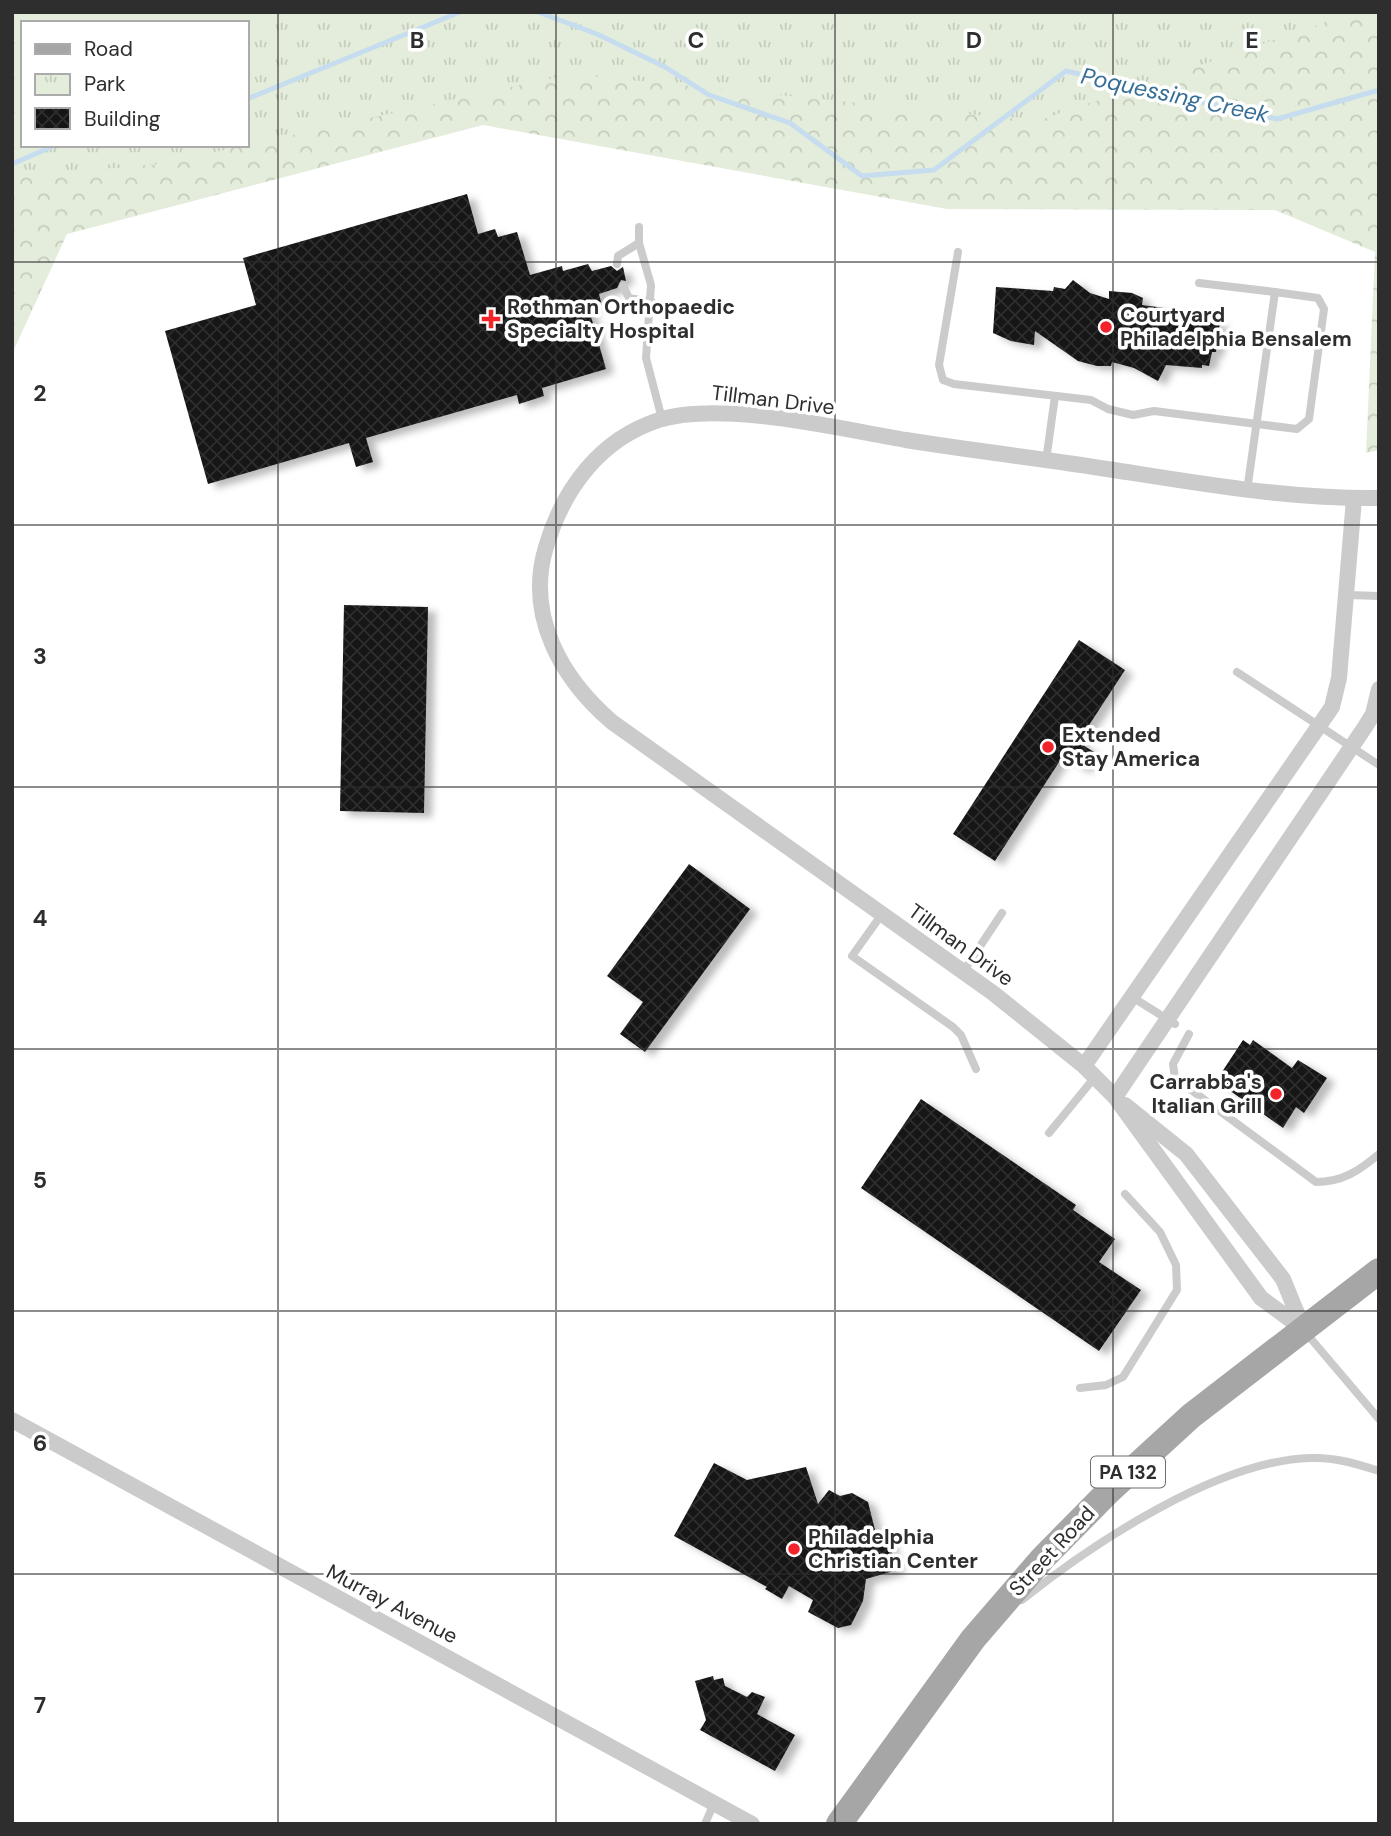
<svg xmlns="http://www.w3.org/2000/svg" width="1391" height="1836" viewBox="0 0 1391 1836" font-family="'DM Sans',sans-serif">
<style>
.forest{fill:url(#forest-crowns);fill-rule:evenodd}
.park{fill:url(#park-tufts)}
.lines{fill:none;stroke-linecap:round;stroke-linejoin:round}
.stream{stroke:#c5ddee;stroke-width:5}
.building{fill:url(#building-cross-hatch);filter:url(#shadow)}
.lane{stroke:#cbcbcb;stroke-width:8}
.street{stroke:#cbcbcb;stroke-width:16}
.primary{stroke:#a6a6a6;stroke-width:26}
.grid{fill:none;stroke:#2e2e2e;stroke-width:2;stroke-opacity:0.55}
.poi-dot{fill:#f3232b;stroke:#fff;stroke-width:2.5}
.labels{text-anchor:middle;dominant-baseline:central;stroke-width:7;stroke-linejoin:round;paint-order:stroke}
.shield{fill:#fff;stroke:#6d6d6d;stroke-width:2}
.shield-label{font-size:19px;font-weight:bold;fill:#2e2e2e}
.poi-label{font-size:21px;font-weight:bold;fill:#2e2e2e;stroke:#fff;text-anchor:start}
.street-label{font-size:21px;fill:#2e2e2e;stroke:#fff}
.water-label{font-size:23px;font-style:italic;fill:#366e97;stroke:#fff}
.grid-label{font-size:23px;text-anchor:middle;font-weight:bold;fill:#2e2e2e;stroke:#fff;stroke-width:7;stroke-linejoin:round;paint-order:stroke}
</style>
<defs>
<pattern id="forest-crowns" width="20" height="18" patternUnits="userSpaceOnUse" patternTransform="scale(1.75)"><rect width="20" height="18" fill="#e4eddb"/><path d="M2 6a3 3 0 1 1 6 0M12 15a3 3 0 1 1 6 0" fill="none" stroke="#c4ccbc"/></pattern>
<pattern id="park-tufts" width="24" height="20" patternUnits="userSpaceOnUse" patternTransform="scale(1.75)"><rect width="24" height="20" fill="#e4eddb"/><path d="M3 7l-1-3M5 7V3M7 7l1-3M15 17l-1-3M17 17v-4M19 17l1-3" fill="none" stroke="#c4ccbc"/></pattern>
<pattern id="building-cross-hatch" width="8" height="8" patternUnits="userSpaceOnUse" patternTransform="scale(1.75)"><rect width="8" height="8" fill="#151515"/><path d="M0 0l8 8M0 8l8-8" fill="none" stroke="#2f2f2f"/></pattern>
<filter id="shadow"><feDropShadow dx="8" dy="4.5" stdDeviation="3.5" flood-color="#0004"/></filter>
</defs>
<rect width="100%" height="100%" fill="#fff"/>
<path class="forest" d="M12 12H1379V450L1366 453 1375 252 1275 210 947 209 483 125 67 234 12 354ZM23 23H247V145H23Z"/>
<polygon class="park" points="12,12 1355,12 1037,121 571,74 247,145 247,23 23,23 23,145 246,145 161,164 12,176"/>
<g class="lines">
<g class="stream">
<polyline points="538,12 597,34 665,67 709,95 790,123 862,176 934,170 1066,71 1277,119 1379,90"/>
<polyline points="247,99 460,12"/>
<polyline points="12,164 56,145"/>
</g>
</g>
<g class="building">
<polygon points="467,194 478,234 495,229 498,237 517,232 530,275 562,266 563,271 588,264 592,271 611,266 617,271 623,267 626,281 621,280 617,288 599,294 601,302 588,306 606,369 542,388 544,396 519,404 517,395 366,438 373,462 356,467 349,443 208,484 165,331 256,305 243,258"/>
<polygon points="1073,280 1090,293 1109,299 1109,291 1132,293 1143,298 1142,305 1188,311 1187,317 1220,322 1216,352 1212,352 1209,366 1202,365 1202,368 1166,365 1158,381 1134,368 1112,362 1111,366 1097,366 1078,361 1035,331 1034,345 1011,341 993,333 996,287 1053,291 1054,287 1065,289"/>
<polygon points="344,605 428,607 424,813 340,811"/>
<polygon points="1079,640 1125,670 1078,742 1094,752 1083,769 1063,756 995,861 953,834"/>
<polygon points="689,864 750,909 645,1052 620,1034 643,1002 607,976"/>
<polygon points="1243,1040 1250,1045 1253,1040 1292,1068 1298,1060 1327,1078 1304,1113 1296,1107 1283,1128 1216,1081"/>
<polygon points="921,1099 1076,1205 1073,1210 1115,1239 1099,1262 1141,1290 1099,1351 861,1188"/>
<polygon points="714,1463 747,1480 806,1467 818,1504 829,1490 840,1496 852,1493 868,1502 875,1530 887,1535 897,1570 866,1579 863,1601 851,1625 838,1628 808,1612 813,1600 789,1586 782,1599 765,1589 767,1587 674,1536"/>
<polygon points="713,1676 714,1680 723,1678 725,1686 747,1697 752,1692 765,1697 757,1714 795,1735 775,1771 700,1730 706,1720 695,1681"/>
</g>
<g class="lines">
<g class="lane">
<polyline points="639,227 639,243 651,285 646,358 662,419"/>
<polyline points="958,252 939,365 943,380 954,384 1091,400 1108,409 1133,415 1154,411 1297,429 1309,419 1324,309 1318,298 1275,292 1247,491"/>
<polyline points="617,264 618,256 639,243"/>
<polyline points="1199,283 1275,292"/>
<polyline points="623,286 629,298 652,302"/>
<polyline points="1046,461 1055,396"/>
<polyline points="1347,595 1379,596"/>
<polyline points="1237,672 1379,765"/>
<polyline points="882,914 852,956 953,1027 961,1035 976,1069"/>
<polyline points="963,972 1002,913"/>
<polyline points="1132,997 1175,1024"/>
<path d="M1189 1034 1173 1064 1175 1078 1316 1182C1342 1182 1359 1171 1379 1154"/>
<polyline points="1049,1133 1095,1077"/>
<polyline points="1306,1333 1379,1419"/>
<polyline points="1080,1388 1106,1385 1123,1377 1177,1290 1176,1265 1160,1232 1125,1194"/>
<path d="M1022 1600C1093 1543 1219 1460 1311 1458 1335 1457 1357 1464 1379 1471"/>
<polyline points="705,1824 714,1803"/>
</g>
<g class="street">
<polyline points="1084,1066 1332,707 1339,678 1354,499"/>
<polyline points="1115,1097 1365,727 1373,714 1379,689"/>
<polyline points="1125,1105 1186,1154 1283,1279 1303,1328"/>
<path d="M1303 1329 1261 1298 1115 1097 1084 1066 993 993 612 722C562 679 525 616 546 547 563 489 600 439 659 420 721 400 840 429 906 440 975 451 1045 459 1114 470 1203 484 1289 499 1379 498"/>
<polyline points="12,1420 752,1824"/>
</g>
<polyline class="primary" points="839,1824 973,1639 1043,1558 1108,1492 1191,1416 1379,1271"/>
</g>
<path class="grid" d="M278 12V1824M556 12V1824M835 12V1824M1113 12V1824M12 262H1379M12 525H1379M12 787H1379M12 1049H1379M12 1311H1379M12 1574H1379"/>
<g class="poi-dot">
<path d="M487.5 308.5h7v7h7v7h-7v7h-7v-7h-7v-7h7z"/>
<circle cx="1106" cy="327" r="7"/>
<circle cx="1048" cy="747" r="7"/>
<circle cx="1276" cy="1094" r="7"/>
<circle cx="794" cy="1549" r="7"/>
</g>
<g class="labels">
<rect class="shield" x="1091" y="1456.5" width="74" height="31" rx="5"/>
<g class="shield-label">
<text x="1128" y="1472">PA 132</text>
</g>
<g class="poi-label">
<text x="507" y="307">Rothman Orthopaedic<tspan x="507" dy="24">Specialty Hospital</tspan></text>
<text x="1120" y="315">Courtyard<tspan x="1120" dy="24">Philadelphia Bensalem</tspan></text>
<text x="1062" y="735">Extended<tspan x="1062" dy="24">Stay America</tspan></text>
<text x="1262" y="1082" text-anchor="end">Carrabba's<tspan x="1262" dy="24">Italian Grill</tspan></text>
<text x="808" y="1537">Philadelphia<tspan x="808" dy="24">Christian Center</tspan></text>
</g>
<g class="street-label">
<text transform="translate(773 400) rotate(7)">Tillman Drive</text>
<text transform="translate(961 945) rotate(36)">Tillman Drive</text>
<text transform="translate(1052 1551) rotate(-47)">Street Road</text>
<text transform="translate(392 1604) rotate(28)">Murray Avenue</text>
</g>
<g class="water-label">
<text transform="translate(1175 95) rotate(12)">Poquessing Creek</text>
</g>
</g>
<g class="grid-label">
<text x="417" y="48">B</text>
<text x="696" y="48">C</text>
<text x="974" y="48">D</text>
<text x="1252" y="48">E</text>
<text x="40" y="401">2</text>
<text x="40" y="664">3</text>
<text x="40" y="926">4</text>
<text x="40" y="1188">5</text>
<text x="40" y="1451">6</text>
<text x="40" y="1713">7</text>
</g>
<rect width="1391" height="1836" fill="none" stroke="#2e2e2e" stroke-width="28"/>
<rect x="21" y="21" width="228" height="126" fill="#ffffff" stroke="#ababab" stroke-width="2"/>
<rect x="35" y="44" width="35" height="10" fill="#a6a6a6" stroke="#ababab" stroke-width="2"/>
<text x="84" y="56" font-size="21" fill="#2e2e2e">Road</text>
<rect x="35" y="74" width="35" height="21" fill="url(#park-tufts)" stroke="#ababab" stroke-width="2"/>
<text x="84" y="91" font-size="21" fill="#2e2e2e">Park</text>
<rect x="35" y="108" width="35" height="21" fill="url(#building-cross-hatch)" stroke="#ababab" stroke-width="2"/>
<text x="84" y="126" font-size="21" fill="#2e2e2e">Building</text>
</svg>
